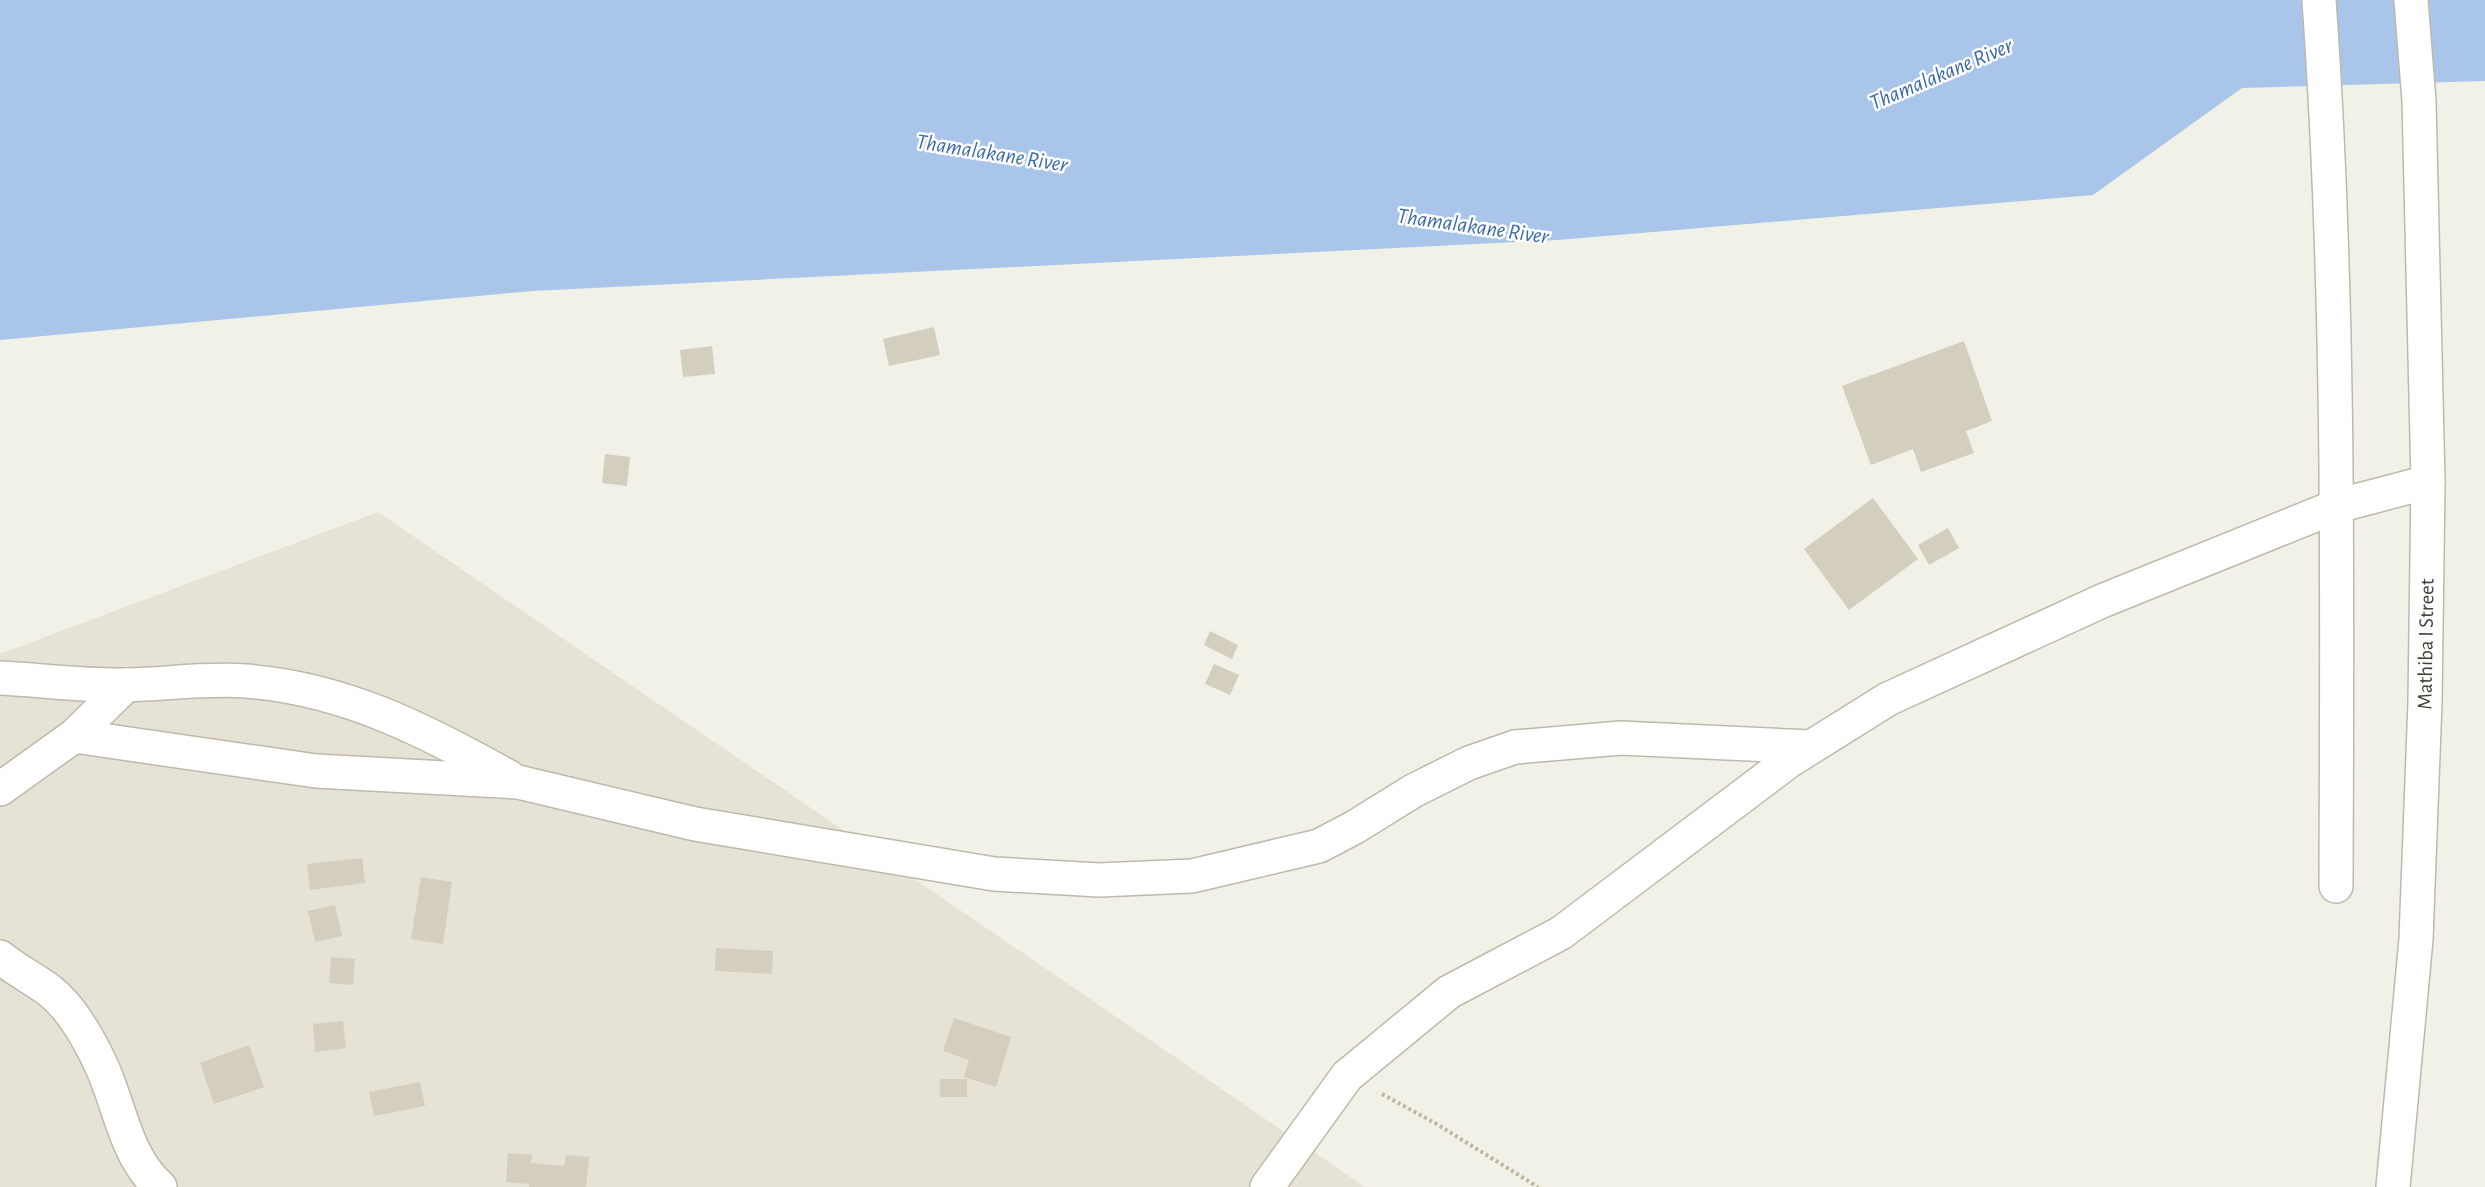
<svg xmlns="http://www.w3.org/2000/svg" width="2485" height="1187" viewBox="0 0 2485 1187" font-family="'Alegreya Sans',sans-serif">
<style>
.residential{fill:#e6e3d6}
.water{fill:#a9c6ea}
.building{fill:#d3cebe}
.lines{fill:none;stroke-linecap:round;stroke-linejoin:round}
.minor-casing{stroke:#bdb9ab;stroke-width:36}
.tertiary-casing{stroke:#bdb9ab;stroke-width:36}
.path{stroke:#beb79d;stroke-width:4;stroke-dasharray:3 3;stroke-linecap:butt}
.minor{stroke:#fff;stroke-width:33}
.tertiary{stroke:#fff;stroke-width:33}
.labels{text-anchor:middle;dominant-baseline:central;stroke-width:5;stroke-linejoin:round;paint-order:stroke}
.street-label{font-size:21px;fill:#454137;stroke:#fff}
.water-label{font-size:22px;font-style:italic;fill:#396aa8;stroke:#fff}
</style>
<rect width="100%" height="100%" fill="#f2f1e8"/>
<polygon class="residential" points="378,512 1365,1187 0,1187 0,654"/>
<polygon class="water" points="0,0 2485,0 2485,81 2242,88 2093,195 1558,240 533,291 0,340"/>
<g class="building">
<polygon points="934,327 940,355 889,366 883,339"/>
<polygon points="1964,341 1992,421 1966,431 1974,453 1921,472 1913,449 1871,465 1842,386"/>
<polygon points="712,346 715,374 683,377 680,350"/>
<polygon points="605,454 630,457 627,486 602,483"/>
<polygon points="1873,498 1918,559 1849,610 1804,549"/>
<polygon points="1948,528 1959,548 1929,565 1918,545"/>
<polygon points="1210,631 1238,645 1232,659 1204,645"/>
<polygon points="1214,664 1239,675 1230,695 1205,684"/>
<polygon points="362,858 365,883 310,890 307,864"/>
<polygon points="421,877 452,882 443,944 411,939"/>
<polygon points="335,905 342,936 315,942 308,911"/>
<polygon points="716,948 773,951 772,974 715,971"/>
<polygon points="331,957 355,959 353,985 329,983"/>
<polygon points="954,1018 1011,1037 996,1087 964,1077 969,1060 943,1051"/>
<polygon points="343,1021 346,1048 315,1052 313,1024"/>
<polygon points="249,1045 264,1087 214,1104 200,1063"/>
<rect x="940" y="1079" width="27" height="18"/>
<polygon points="420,1082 425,1106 374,1116 369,1092"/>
<polygon points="508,1153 532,1155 531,1163 564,1166 566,1155 589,1157 586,1187 529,1187 529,1184 506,1182"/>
</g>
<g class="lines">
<defs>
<g id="minor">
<path d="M2319 0C2340 295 2337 591 2336 886"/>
<path d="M0 678C42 680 85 686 128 685 167 684 207 678 246 681 347 689 423 730 509 777"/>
<polyline points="74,736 316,771 518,782 695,824 994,874 1099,880 1192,876 1319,846 1355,827 1413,791 1469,763 1515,747 1621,738 1811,747"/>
<polyline points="0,789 74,736 126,685"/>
<path d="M0 957C16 970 34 979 50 991 73 1009 90 1041 102 1067 120 1107 126 1157 160 1187"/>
<polyline points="1267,1187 1347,1076 1449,992 1561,933 1789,761 1888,699 2102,601 2337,506 2428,482"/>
</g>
<polyline id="tertiary" points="2393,1187 2416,939 2425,702 2428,482 2419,101 2411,0"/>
</defs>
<use href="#minor" class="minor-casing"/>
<use href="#tertiary" class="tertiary-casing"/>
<polyline class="path" points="1382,1094 1435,1123 1538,1187"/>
<use href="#minor" class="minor"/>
<use href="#tertiary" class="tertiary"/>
</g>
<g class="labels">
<g class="street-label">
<text transform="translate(2426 644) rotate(-89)">Mathiba I Street</text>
</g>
<g class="water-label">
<text transform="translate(1941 74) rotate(-23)">Thamalakane River</text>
<text transform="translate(992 153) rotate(9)">Thamalakane River</text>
<text transform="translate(1473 226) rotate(8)">Thamalakane River</text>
</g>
</g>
</svg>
